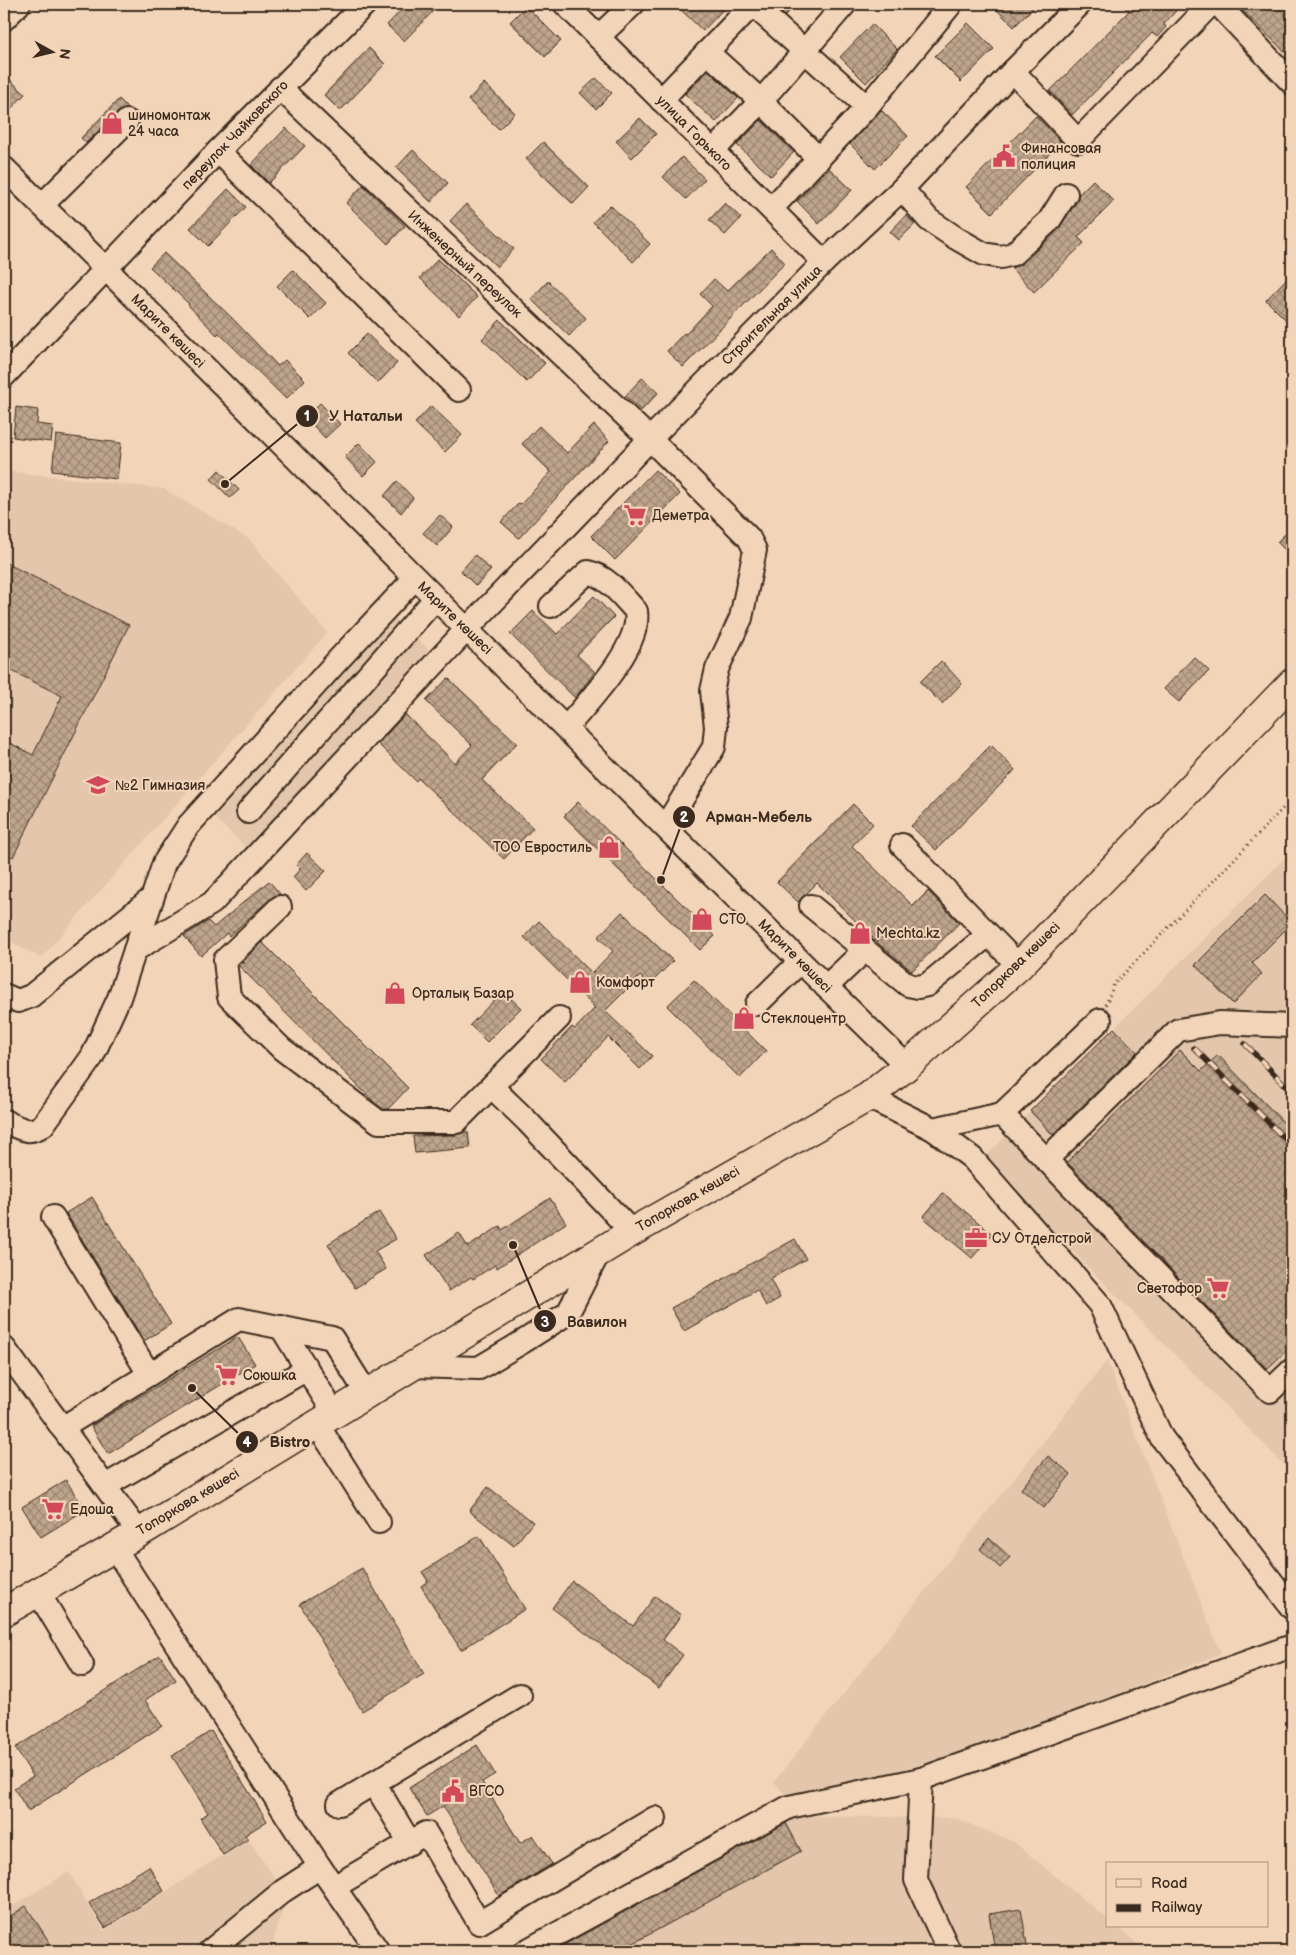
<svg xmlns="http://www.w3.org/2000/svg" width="1296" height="1955" viewBox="0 0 1296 1955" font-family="'Balsamiq Sans',sans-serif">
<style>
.built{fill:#e3c6ab}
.building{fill:url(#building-cross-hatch);stroke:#3b2a1e}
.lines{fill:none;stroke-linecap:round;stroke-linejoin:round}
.minor-casing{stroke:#3b2a1e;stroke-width:26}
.highway-casing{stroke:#3b2a1e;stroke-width:31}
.path{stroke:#3b2a1e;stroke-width:3;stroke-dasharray:1 4;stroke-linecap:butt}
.minor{stroke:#f2d4b8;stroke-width:22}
.highway{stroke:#f2d4b8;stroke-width:28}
.rail-casing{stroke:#3b2a1e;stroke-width:5.5}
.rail{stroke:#f2d4b8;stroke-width:4;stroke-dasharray:11;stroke-linecap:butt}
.labels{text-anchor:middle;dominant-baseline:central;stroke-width:4;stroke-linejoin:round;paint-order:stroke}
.poi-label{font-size:14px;fill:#3b2a1e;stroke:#f2d4b8;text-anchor:start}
.street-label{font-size:14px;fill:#3b2a1e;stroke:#f2d4b8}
.leader{fill:none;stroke:#3b2a1e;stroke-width:2}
.callout-dot{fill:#3b2a1e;stroke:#f2d4b8;stroke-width:2}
.mark-label{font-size:15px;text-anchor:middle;font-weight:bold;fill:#fff}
.callout-label{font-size:15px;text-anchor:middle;font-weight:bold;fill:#3b2a1e;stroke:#f2d4b8;stroke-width:4;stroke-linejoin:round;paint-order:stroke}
</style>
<defs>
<pattern id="building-cross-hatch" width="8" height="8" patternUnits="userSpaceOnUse" patternTransform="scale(1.25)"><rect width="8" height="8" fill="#bfa58d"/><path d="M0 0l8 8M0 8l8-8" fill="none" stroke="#9c8773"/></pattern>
</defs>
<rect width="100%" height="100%" fill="#f2d4b8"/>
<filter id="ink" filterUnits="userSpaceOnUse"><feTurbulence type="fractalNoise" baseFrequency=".02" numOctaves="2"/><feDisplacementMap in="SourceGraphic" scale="10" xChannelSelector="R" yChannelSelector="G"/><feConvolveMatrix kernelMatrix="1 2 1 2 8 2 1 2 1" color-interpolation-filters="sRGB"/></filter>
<g filter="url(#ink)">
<g class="built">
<polygon points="4,471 164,489 249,539 327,633 41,958 4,938"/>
<polygon points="393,616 432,653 249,850 210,813"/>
<polygon points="1292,851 1292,1473 982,1160"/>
<polygon points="1107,1361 1221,1654 980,1748 791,1800 774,1782"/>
<polygon points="802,1816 955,1818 1014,1842 1107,1919 1107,1926 1116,1926 1146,1951 548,1951 785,1821"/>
<polygon points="248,1839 287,1896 270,1951 4,1951 4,1911 69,1872 104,1931"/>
</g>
<g class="building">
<polygon points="407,4 440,4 404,41 387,25"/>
<polygon points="675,4 728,4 703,31"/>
<polygon points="771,4 797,4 785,16"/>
<polygon points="991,4 1037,4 1014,27"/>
<polygon points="1121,4 1182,4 1164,24 1166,27 1157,37 1152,33 1072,115 1050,91 1129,11"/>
<polygon points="1236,4 1283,4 1292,13 1292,59"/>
<polygon points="526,6 561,41 545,57 510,22"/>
<polygon points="968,23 994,49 961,82 935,56"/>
<polygon points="872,24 897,49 866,83 840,57"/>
<polygon points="369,48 385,64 340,111 324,95"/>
<polygon points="708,70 738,98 716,122 685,94"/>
<polygon points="4,74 25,94 4,116"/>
<polygon points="596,78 612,93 596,109 580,93"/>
<polygon points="484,83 515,113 499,129 468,100"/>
<polygon points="119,99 128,108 118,112 86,143 81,138"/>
<polygon points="881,110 908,136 875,169 850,144"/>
<polygon points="1036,116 1061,142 992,213 966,187"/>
<polygon points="640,118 656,134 632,158 616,141"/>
<polygon points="761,120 794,152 771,176 737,145"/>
<polygon points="286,128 305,146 269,183 251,165"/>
<polygon points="543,142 589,187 573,204 526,159"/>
<polygon points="413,150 448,183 431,202 396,168"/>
<polygon points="682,157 705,179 686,199 663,177"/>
<polygon points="829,168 852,190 819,224 797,201"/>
<polygon points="1093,180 1114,201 1078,237 1084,243 1034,292 1011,268 1022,264 1058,230 1077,201 1079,194"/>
<polygon points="363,185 405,226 388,244 346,203"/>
<polygon points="228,189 246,207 208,246 190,228"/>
<polygon points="725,203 741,218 725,235 709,220"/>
<polygon points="466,204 514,249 497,267 450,221"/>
<polygon points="610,205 650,244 633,262 593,222"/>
<polygon points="906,215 915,224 899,240 890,232"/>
<polygon points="771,248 785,263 683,367 667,351 684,333 686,334 712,306 700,294 714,279 727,291"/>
<polygon points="164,253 232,318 278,366 285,360 305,380 286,399 219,333 217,335 188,305 189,304 150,267"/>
<polygon points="438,259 477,297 459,316 420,278"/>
<polygon points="293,270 326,303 310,319 277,286"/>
<polygon points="1292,273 1292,326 1266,300"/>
<polygon points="548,281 586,318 569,336 531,299"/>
<polygon points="500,320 545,363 527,382 482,339"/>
<polygon points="367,334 397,363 378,383 348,353"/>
<polygon points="642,378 658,393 641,411 625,396"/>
<polygon points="320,403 340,424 325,438 306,418"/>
<polygon points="431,406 462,435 445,452 415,423"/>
<polygon points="16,407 38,410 37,424 53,426 51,442 13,437"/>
<polygon points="594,425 609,441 519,538 501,522 519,503 521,504 551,472 522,444 539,426 567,453"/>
<polygon points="56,435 121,443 117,479 52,471"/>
<polygon points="359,443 377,462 363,476 345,457"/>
<polygon points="219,470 239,490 230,498 211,479"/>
<polygon points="655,470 680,494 615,560 591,536"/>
<polygon points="397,481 413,498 401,513 384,496"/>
<polygon points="440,515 453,527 437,546 423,533"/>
<polygon points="1292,527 1292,557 1277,542"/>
<polygon points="475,555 491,570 476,586 461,571"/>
<polygon points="4,562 129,625 13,857 4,853 4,740 33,755 62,696 4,667"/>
<polygon points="594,596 614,617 577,655 595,672 575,698 510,634 533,611 557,634"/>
<polygon points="1194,657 1209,671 1179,702 1164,689"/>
<polygon points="941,661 962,683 942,704 920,682"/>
<polygon points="448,678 517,743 482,780 533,828 504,859 418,778 416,781 378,744 405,714 455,763 472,745 426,701"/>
<polygon points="991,745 1015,770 936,850 911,826"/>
<polygon points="578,802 715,936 700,950 564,816"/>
<polygon points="853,804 873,824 852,846 913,906 928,891 959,923 912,971 879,944 817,883 798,902 777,882"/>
<polygon points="307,853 326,871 306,891 293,877 300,869 296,865"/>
<polygon points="269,881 280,894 271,898 229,936 227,933 201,956 184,936 208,921 214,927"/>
<polygon points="1265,895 1292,923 1252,963 1262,974 1233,1004 1195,965"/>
<polygon points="622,912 673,961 649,985 640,976 605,1011 652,1056 640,1069 608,1037 565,1082 541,1059 572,1027 575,1029 595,1008 524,937 539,921 592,973 613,951 598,937"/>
<polygon points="262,942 408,1088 388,1109 383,1109 376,1104 239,966"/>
<polygon points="694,980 766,1051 740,1078 667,1006"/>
<polygon points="503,991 521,1008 487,1042 470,1025"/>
<polygon points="1114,1028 1137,1052 1053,1135 1030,1111"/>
<polygon points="1180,1050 1201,1071 1218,1055 1292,1131 1292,1345 1267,1369 1067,1162"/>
<polygon points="464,1132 468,1132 470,1148 415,1153 413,1136 456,1135"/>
<polygon points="943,1193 992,1234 972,1258 923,1217"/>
<polygon points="92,1197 171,1324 144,1341 66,1213"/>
<polygon points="550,1198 566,1223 497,1268 495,1265 473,1279 471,1277 449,1291 426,1255 459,1233 468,1247 500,1226 502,1230"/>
<polygon points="379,1212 396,1239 375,1251 386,1269 355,1288 328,1244"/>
<polygon points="795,1239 806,1259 770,1279 780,1298 766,1306 757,1290 684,1331 671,1308"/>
<polygon points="238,1337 255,1364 108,1454 91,1426"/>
<polygon points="1048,1456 1071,1474 1044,1508 1021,1489"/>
<polygon points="66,1480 85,1510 41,1537 22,1507"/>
<polygon points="488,1487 533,1522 514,1546 469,1511"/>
<polygon points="479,1536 525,1609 461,1650 421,1586 428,1581 422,1572"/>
<polygon points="989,1538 1010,1557 1000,1568 980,1549"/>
<polygon points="362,1568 424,1674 362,1711 300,1604"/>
<polygon points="572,1581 633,1626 655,1596 681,1615 663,1640 683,1655 659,1688 552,1608"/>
<polygon points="160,1655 176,1680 145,1700 162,1726 28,1811 14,1788 33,1776 15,1748"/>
<polygon points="211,1731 267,1821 245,1835 248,1839 223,1855 200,1818 208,1813 172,1756"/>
<polygon points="477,1745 495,1774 482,1782 520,1843 533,1835 552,1864 499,1896 443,1806 427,1816 409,1788"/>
<polygon points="786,1823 801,1851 619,1951 553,1951"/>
<polygon points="149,1866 164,1891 105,1928 89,1903"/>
<polygon points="26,1906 55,1951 4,1951 4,1920"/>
<polygon points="1021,1909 1028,1951 995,1951 989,1914"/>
</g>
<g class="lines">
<defs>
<g id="minor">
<polyline points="565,4 824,262"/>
<polyline points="752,4 867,107"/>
<polyline points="1218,4 1292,83"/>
<polyline points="4,19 19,4"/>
<polyline points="598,37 633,4"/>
<polyline points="707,52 761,101 819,159"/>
<polyline points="1013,71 1078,141 1211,4"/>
<polyline points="280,88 650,439 749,538 755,550 741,618 717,669 712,691 716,727 714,747 665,827"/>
<polyline points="661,100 753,4"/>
<polyline points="218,151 459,390"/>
<polyline points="713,151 761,101 845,4"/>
<path d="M4 168C307 466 603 770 907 1066"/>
<polyline points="902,189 929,220 956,238 984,254 1001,257 1013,254 1049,221 1066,194"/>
<polyline points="42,205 127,121"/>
<polyline points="771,209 867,107 951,4"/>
<polyline points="4,376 218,151 365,4"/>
<path d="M551 606 588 572C607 576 623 597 636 611 642 646 588 702 566 728"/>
<polyline points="248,812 435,599"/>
<polyline points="902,845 1019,966"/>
<polyline points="811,906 908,985 918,987 927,985 988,935"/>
<polyline points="280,907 225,960 229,997 282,1049 379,1122 456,1122 559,1018"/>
<polyline points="135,950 212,903 467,629 650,439 824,262 902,189 1013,71 1080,4"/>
<polyline points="826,987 865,950"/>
<polyline points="4,995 18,1001 31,996 152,898"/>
<polyline points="757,1004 800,962"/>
<polyline points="492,1087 527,1121 632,1232"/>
<polyline points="868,1097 933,1129 972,1158 1100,1305 1162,1438 1292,1608"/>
<polyline points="1002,1114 1270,1391 1292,1370"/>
<path d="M4 1121C19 1127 28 1136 43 1125L92 1057 119 998 164 863 188 826 339 659 414 579"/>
<polyline points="933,1129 1002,1114 1100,1020"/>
<polyline points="1046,1160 1178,1030 1220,1023 1292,1026"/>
<polyline points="53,1217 149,1374"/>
<polyline points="281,1327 334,1413"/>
<polyline points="4,1348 139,1533"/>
<polyline points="412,1366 479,1368 524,1341 568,1313 599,1252"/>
<polyline points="317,1424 379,1522"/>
<polyline points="62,1428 239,1319 332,1338 367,1394"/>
<polyline points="105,1486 307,1369"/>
<polyline points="114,1547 320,1867 378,1951"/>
<polyline points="38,1592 82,1665"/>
<polyline points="921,1779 916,1880 949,1951"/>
<polyline points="374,1783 410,1843"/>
<polyline points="339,1804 520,1695"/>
<polyline points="334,1887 426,1833 479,1923 655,1818"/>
<polyline points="210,1951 283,1891 320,1867"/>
<polyline points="526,1951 789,1807 921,1779 1292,1646"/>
</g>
<polyline id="highway" points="4,1612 139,1533 632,1232 868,1097 907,1066 1019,966 1292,683"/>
</defs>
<use href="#minor" class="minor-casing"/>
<use href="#highway" class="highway-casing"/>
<polyline class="path" points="1106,1005 1114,984 1292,799"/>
<use href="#minor" class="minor"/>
<use href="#highway" class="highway"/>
<defs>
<g id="rail">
<polyline points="1245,1044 1292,1092"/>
<polyline points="1194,1048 1292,1146"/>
</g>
</defs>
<use href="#rail" class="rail-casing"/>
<use href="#rail" class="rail"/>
</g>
</g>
<defs>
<symbol id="shop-bare" viewBox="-9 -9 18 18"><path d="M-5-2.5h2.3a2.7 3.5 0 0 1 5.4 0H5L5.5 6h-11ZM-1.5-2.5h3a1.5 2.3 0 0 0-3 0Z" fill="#d1495b" stroke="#f2d4b8" stroke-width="2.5" paint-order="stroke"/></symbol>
<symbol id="civic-bare" viewBox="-9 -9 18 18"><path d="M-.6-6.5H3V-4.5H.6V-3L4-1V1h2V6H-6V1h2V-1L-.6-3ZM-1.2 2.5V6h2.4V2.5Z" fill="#d1495b" stroke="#f2d4b8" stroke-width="2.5" paint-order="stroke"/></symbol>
<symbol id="supermarket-bare" viewBox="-9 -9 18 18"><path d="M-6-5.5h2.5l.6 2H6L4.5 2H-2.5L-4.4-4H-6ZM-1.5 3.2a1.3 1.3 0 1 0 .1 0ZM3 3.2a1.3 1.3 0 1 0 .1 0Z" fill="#d1495b" stroke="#f2d4b8" stroke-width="2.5" paint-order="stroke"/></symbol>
<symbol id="school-bare" viewBox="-9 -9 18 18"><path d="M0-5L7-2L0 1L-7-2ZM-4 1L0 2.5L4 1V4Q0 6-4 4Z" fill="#d1495b" stroke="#f2d4b8" stroke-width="2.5" paint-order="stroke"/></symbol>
<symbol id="office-bare" viewBox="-9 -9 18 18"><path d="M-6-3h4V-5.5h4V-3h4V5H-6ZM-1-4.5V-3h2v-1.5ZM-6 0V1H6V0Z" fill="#d1495b" stroke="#f2d4b8" stroke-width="2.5" paint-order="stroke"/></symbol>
</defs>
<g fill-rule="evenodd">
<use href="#shop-bare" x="96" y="107" width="32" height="32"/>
<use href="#civic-bare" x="988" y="140" width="32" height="32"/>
<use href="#supermarket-bare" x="619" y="499" width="32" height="32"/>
<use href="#school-bare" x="82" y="769" width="32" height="32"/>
<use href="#shop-bare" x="593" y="831" width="32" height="32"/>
<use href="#shop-bare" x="686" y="903" width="32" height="32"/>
<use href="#shop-bare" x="844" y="917" width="32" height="32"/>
<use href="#shop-bare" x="564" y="966" width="32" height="32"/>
<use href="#shop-bare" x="379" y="977" width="32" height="32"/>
<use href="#shop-bare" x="728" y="1002" width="32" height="32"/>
<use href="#office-bare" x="960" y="1222" width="32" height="32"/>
<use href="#supermarket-bare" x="1202" y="1272" width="32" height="32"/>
<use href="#supermarket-bare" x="211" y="1359" width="32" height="32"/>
<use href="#supermarket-bare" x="37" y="1493" width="32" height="32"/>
<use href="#civic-bare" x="437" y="1775" width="32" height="32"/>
</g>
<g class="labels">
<g class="poi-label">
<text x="128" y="115">шиномонтаж<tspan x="128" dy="16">24 часа</tspan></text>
<text x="1021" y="148">Финансовая<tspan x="1021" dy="16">полиция</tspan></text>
<text x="652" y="515">Деметра</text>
<text x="115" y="785">№2 Гимназия</text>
<text x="592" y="847" text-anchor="end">ТОО Евростиль</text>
<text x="719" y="919">СТО</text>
<text x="876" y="933">Mechta.kz</text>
<text x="596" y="982">Комфорт</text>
<text x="412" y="993">Орталық Базар</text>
<text x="761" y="1018">Стеклоцентр</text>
<text x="992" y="1238">СУ Отделстрой</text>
<text x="1202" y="1288" text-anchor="end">Светофор</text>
<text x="243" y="1375">Союшка</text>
<text x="70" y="1509">Едоша</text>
<text x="469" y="1791">ВГСО</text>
</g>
<g class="street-label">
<text transform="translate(694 133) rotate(45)">улица Горького</text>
<text transform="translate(235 135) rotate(-46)">переулок Чайковского</text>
<text transform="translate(465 264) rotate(43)">Инженерный переулок</text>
<text transform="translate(772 315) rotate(-45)">Строительная улица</text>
<text transform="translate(168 331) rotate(45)">Марите көшесі</text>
<text transform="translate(455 618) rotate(44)">Марите көшесі</text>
<text transform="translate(795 956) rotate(45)">Марите көшесі</text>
<text transform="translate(1016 965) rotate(-44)">Топоркова көшесі</text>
<text transform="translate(688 1199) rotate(-30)">Топоркова көшесі</text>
<text transform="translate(188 1502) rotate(-31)">Топоркова көшесі</text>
</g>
</g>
<path class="leader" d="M225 484L307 416M661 880L684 817M513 1245L545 1321M192 1388L247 1442"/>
<g class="callout-dot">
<circle cx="225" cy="484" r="5"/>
<circle cx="661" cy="880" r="5"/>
<circle cx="513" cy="1245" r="5"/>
<circle cx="192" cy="1388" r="5"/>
<circle cx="307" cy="416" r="12"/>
<circle cx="684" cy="817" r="12"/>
<circle cx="545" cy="1321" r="12"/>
<circle cx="247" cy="1442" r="12"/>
</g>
<g class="mark-label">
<text x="307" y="421">1</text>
<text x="684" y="822">2</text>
<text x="545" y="1327">3</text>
<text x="247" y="1447">4</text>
</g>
<g class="callout-label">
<text x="366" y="421">У Натальи</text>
<text x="759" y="822">Арман-Мебель</text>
<text x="597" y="1327">Вавилон</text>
<text x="290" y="1447">Bistro</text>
</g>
<rect width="1296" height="1955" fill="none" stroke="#f2d4b8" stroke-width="20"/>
<rect x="10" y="10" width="1276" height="1935" fill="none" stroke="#3b2a1e" stroke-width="2" filter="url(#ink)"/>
<rect x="1106" y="1862" width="162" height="65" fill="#f2d4b8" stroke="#a9907a"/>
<rect x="1116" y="1879" width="25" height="8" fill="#f2d4b8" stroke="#a9907a"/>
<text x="1151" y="1888" font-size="15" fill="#3b2a1e">Road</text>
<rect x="1116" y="1904" width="25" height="8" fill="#3b2a1e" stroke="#a9907a"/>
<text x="1151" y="1912" font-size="15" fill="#3b2a1e">Railway</text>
<g transform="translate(52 52) rotate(98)" stroke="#f2d4b8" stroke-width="4" paint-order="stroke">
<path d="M0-4L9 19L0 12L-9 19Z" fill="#3b2a1e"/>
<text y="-8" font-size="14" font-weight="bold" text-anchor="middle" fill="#3b2a1e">N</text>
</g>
</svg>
